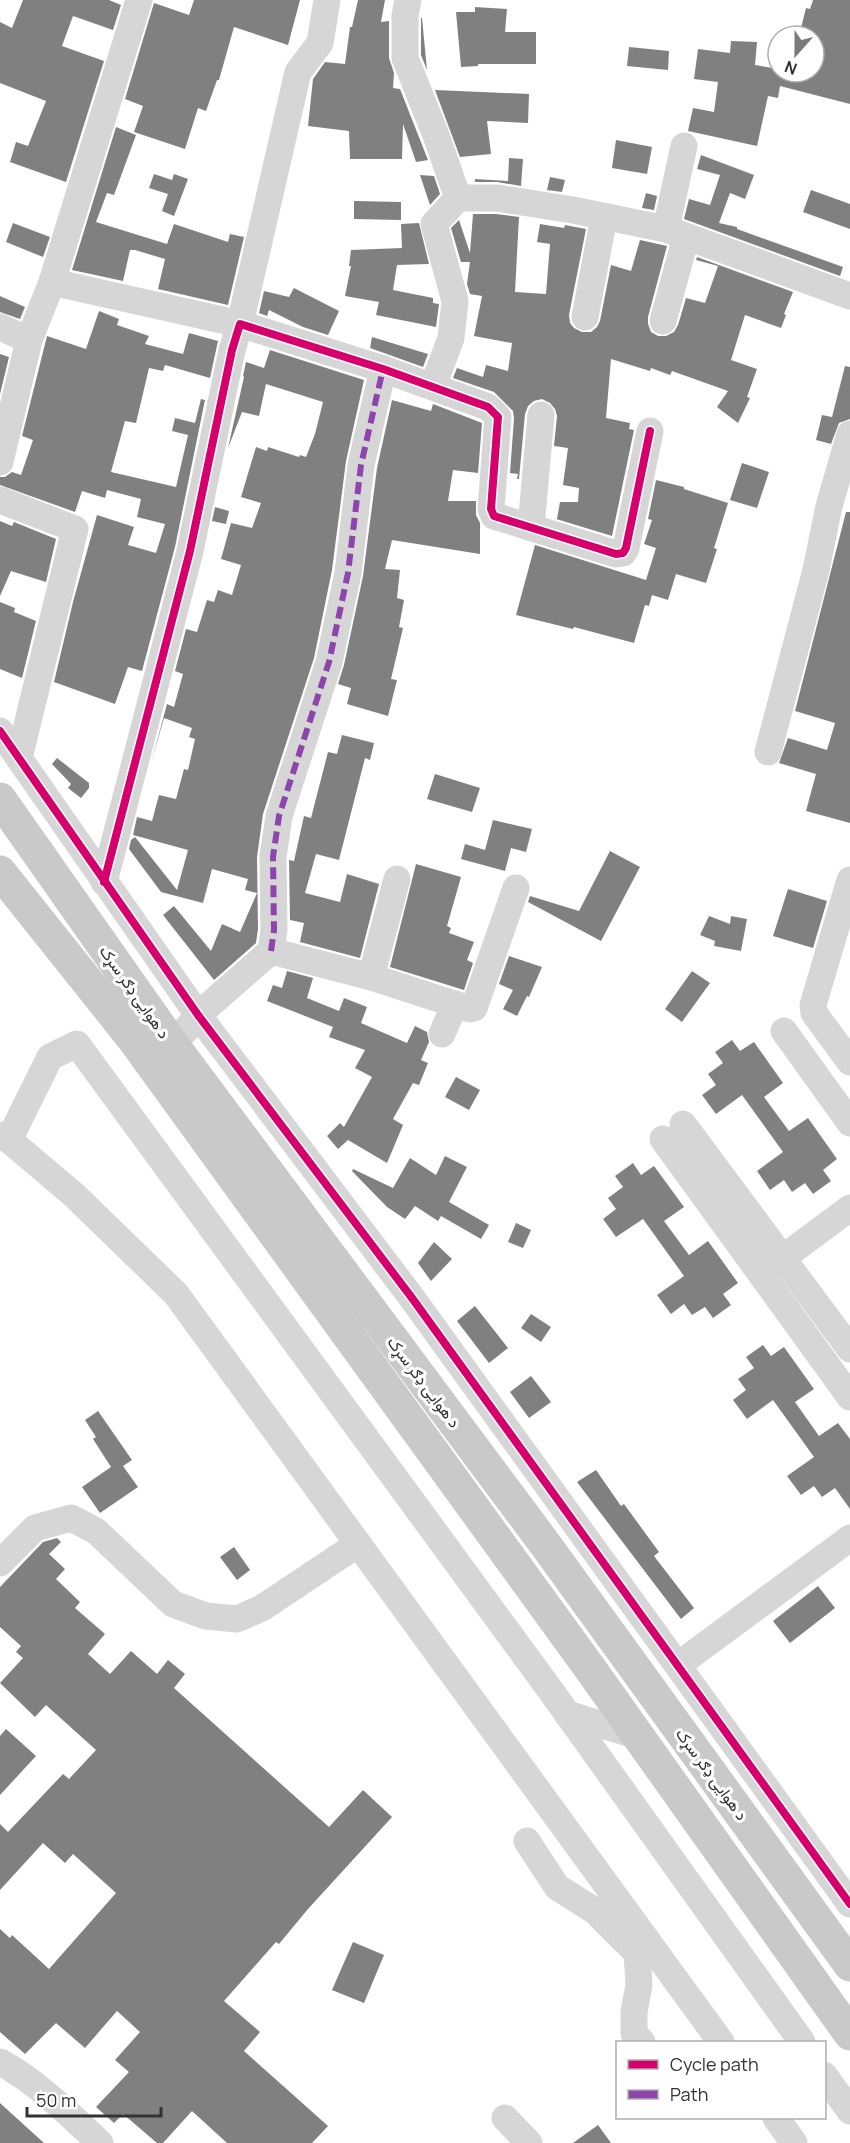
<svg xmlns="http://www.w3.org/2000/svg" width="850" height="2143" viewBox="0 0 850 2143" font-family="Manrope,Vazirmatn,sans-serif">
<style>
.building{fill:#808080}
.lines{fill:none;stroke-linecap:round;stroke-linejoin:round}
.minor{stroke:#d6d6d6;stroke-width:27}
.major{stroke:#c9c9c9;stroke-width:33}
.quiet{stroke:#8e44ad;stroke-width:6;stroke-dasharray:12 6;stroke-linecap:butt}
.cycleway-casing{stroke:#fff;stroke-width:11}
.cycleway{stroke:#d6006c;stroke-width:8}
.labels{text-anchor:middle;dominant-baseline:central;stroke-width:6;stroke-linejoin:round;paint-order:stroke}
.street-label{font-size:16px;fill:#323232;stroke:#fff}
</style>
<rect width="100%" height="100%" fill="#fff"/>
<g class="building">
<polygon points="23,0 109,0 121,5 113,30 73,16 62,46 104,61 66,182 10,162 16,142 28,146 46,101 0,83 0,22 12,28"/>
<polygon points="194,0 300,0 288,45 234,27 219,80 217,80 206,111 198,108 185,149 134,132 143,106 125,99 154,3 189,15"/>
<polygon points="358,0 385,0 381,22 389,21 389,58 394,73 393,88 400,89 428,160 416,162 403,124 402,159 350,159 349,131 308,126 313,79 325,62 345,64 350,27 352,27"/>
<polygon points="813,0 850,0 850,104 780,86 778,98 768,96 757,146 688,131 693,108 714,112 718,82 694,79 698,49 730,53 731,41 757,42 755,65 778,69 778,72 814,72 814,36 799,36 806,8 810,9"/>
<polygon points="475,7 507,9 505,32 536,32 536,64 478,64 478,66 461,67 456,12 475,12"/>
<polygon points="421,18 422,18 427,70 421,55"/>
<polygon points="629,47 669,51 668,70 627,66"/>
<polygon points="435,90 529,94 528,123 487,121 491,154 460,157"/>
<polygon points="116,127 136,135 114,195 107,193 96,222 167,244 174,224 228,242 230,234 244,237 228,305 158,289 165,259 135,250 130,250 123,281 72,270"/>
<polygon points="616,140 652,147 647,174 612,168"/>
<polygon points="701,155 754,175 745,199 730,193 719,223 737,227 737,229 843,267 840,276 684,219 689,199 710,205 720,175 697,169"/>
<polygon points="509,158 523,159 521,186 497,182 475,182 475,179 508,181"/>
<polygon points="154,174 172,180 174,174 188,179 174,216 162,211 168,194 149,188"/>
<polygon points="420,175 434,176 440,194 430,205"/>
<polygon points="550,177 565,180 562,192 547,190"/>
<polygon points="811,190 850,204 850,229 803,212"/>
<polygon points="646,193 657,196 654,210 642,208"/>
<polygon points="354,201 401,202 401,220 354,219"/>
<polygon points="473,214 496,214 519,217 515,292 546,294 550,244 537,242 540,224 564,228 565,225 586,229 569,315 570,323 574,328 582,332 591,332 597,327 600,321 611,265 631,271 640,240 667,246 648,317 648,324 651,332 658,336 666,336 674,332 678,325 686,298 705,303 718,266 696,260 697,257 793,292 784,314 786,315 781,328 745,315 731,360 757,369 747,397 750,398 738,423 717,407 728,391 672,371 670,375 651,368 650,371 611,359 606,418 630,423 629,429 634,430 612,536 553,518 557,519 560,502 578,502 579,488 563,485 568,448 554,446 557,416 555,409 550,403 542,399 534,401 528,406 525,414 519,479 517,479 518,474 510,473 514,418 513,411 494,392 453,378 457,368 483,377 486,365 508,371 512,343 474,336 482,296 470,294 467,284 470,262 461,262 451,228 459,220 470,253"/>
<polygon points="13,223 50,237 43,257 6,242"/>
<polygon points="419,223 429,264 397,265 393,290 433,298 433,303 439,304 436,327 376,315 379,302 345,296 351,266 349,266 351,250 402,248 401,224"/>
<polygon points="294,288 339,311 328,335 303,327 269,310 267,316 259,313 264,291 289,297"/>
<polygon points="0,296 25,307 20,319 0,312"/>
<polygon points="99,311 119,319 117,325 149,336 145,344 183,354 189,333 218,341 210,378 165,365 163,371 149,368 136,423 125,421 111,472 176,487 188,435 172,431 175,418 195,423 201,399 205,400 175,547 142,671 128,667 115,704 54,682 73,602 97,515 134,527 128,545 156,553 165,524 137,517 141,499 107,490 105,498 82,491 75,512 0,485 0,477 5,477 12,472 21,475 33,440 22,436 47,336 86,349"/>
<polygon points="372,337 428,354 423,367 370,348"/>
<polygon points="270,350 364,380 346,461 332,570 314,658 263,814 257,857 258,929 256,943 214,980 163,915 174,906 211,951 222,924 240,932 257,893 245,890 248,879 212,869 203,903 161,892 129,849 131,840 135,837 177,890 188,850 133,835 137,817 152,821 159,795 176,799 184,769 188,770 195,739 189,737 192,728 164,718 151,763 167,704 174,707 183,674 175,671 186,629 197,632 207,600 214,602 218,590 232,595 241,565 221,559 231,523 252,528 261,503 241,497 256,447 267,451 268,447 299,457 300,455 306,457 315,434 323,402 266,384 259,416 242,412 228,448 244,377 243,376 246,362 264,368"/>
<polygon points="0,354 9,357 0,394"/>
<polygon points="845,366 850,367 850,419 839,423 831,444 816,440 822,415 832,417"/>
<polygon points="392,400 431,411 433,404 482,423 478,473 453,470 448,501 476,501 476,515 480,523 480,554 392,540 385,569 400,570 397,598 404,600 399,627 403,628 391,679 397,680 388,716 347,704 351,688 338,684 344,665 363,576 377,468"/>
<polygon points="742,463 769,472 757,508 730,500"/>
<polygon points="656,480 684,487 684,489 728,503 714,548 717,549 706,583 676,574 668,600 652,595 649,606 645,605 634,643 574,627 573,629 516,615 535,545 646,580 656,548 644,544 652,520 648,519"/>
<polygon points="215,507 229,511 226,524 212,521"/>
<polygon points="846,512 850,512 850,823 806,811 816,774 779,763 788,738 827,750 835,723 795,711"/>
<polygon points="0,521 12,526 14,522 56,539 46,582 11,571 0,596"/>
<polygon points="0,602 15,608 14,612 36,621 22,678 0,669"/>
<polygon points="342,735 374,743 370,760 365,758 339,860 316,854 305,893 340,902 347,874 379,884 360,958 300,942 304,923 290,920 289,860 294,861 304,816 311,818 328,752 337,754"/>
<polygon points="57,758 89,783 89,788 81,798 68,788 71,784 52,764"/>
<polygon points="435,774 480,788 472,812 427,799"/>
<polygon points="493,820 532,829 526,852 511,848 505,871 461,859 465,844 485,850"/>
<polygon points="610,851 640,867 601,941 528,902 530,896 579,911"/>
<polygon points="416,864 461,877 447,926 451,928 449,933 474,942 467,960 473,963 464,990 390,967"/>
<polygon points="788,889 827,901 813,948 773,936"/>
<polygon points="709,916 730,924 731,916 747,919 741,951 714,946 715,941 700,935"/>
<polygon points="509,956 542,967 529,997 527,996 517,1016 503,1009 513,990 499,984"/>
<polygon points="287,971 313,978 307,998 339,1011 344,998 367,1007 361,1023 407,1043 415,1026 427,1032 429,1042 421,1060 428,1063 419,1085 413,1083 393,1119 403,1125 387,1163 348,1140 338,1149 327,1136 340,1123 344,1127 372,1077 355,1068 365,1050 329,1037 333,1027 267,1001 273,985 282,988"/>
<polygon points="692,971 710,983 682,1022 665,1009"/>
<polygon points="732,1040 740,1051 754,1042 783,1083 764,1097 789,1131 808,1118 837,1159 823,1170 831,1181 813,1194 805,1183 792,1192 784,1180 770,1190 757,1171 783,1152 742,1095 716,1114 702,1095 716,1085 708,1074 723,1063 715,1052"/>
<polygon points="456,1077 480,1090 469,1110 445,1097"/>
<polygon points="445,1156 467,1167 449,1202 489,1225 481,1239 441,1216 438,1221 415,1206 405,1219 387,1207 352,1171 353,1169 393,1188 410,1158 436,1175"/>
<polygon points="633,1163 641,1175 654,1166 684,1207 664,1221 689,1255 708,1241 738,1283 723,1294 731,1305 713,1318 705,1307 692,1315 684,1304 671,1314 657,1295 684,1276 643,1219 616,1237 603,1219 616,1209 608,1198 623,1187 615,1176"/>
<polygon points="516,1223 531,1230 523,1248 508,1242"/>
<polygon points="434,1242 452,1259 431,1281 418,1263"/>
<polygon points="475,1306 508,1348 489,1363 457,1321"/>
<polygon points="531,1314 551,1327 541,1342 521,1328"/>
<polygon points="763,1345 771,1356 784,1347 814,1389 795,1402 819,1436 838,1423 850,1439 850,1509 835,1488 822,1497 814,1486 801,1495 787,1476 814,1457 773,1400 747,1419 733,1400 746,1390 738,1379 754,1368 746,1357"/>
<polygon points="531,1376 551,1402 529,1418 510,1392"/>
<polygon points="98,1411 132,1460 123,1466 138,1487 100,1513 82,1487 111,1467 93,1439 96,1437 85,1420"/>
<polygon points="596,1470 621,1506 624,1504 659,1552 654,1556 694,1608 681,1619 577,1482"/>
<polygon points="57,1538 61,1542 49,1554 65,1569 56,1579 80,1602 75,1608 105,1634 88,1654 110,1674 131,1651 157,1674 168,1660 185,1674 174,1688 329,1827 363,1790 392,1817 308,1909 279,1944 276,1942 224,2001 260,2032 244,2051 328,2126 312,2143 227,2143 192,2111 163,2143 157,2143 123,2114 114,2123 96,2107 129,2072 115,2060 140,2032 117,2011 85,2048 56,2023 25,2054 0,2032 0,1929 10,1938 12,1935 49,1969 116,1893 73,1854 65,1863 43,1843 0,1890 0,1824 8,1832 63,1774 69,1779 96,1750 46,1705 35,1717 0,1683 23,1658 16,1652 21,1646 0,1627 0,1587 43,1542"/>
<polygon points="234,1547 250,1570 237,1580 220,1557"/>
<polygon points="818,1586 835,1608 790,1643 773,1621"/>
<polygon points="6,1729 36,1756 0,1795 0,1736"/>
<polygon points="353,1942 384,1955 364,2003 332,1990"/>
<polygon points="0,2103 44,2143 0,2143"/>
<polygon points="598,2125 611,2143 573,2143"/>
</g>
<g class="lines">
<g class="minor">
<polyline points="408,0 405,16 405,58 437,138 458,198"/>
<polyline points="666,229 684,146"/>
<polyline points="52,282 240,324 298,72 320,43 327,0"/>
<polyline points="585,317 604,217"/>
<polyline points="663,321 686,237"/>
<polyline points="0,327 29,340"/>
<polyline points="433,386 451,338 455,301 434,224 458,198 497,198 573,210 666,229 850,296"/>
<polyline points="0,462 29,340 52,282 139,0"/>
<polyline points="0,500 75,529 19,758"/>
<polyline points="531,527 541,415"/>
<polyline points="0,731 198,1015 412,1298 850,1904"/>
<polyline points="768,752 816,570 829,506 850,434"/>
<polyline points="850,880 813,1005 814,1013 850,1062"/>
<polyline points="104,882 190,551 232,350 240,324 383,369 488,407 498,417 491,509 494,516 616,554 623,553 626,548 650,431"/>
<polyline points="271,951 274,930 273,857 279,816 329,662 348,573 361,465 383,369"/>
<polyline points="371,977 397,879"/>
<polyline points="784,1031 850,1123"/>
<polyline points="442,1034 455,1004"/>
<polyline points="173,1045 198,1015 271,951 371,977 470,1009 474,1008 516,888"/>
<polyline points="683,1124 850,1349"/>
<polyline points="0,1135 9,1140 74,1195 176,1294 721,2042"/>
<polyline points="663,1139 850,1397"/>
<polyline points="9,1140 50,1057 77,1044 551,1691 802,2042"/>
<polyline points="769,1268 850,1208"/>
<polyline points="0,1563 35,1528 71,1518 96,1531 173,1604 206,1616 237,1619 262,1608 358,1544"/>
<polyline points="678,1665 850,1538"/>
<polyline points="567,1714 638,1736"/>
<polyline points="527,1841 557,1887 595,1911 637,1953 639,1985 634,2012 634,2033 642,2042"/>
<path d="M0 2062C37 2082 69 2114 100 2143"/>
<polyline points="824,2075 850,2111"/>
<polyline points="505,2118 529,2143"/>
<polyline points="776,2118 794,2143"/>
</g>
<g class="major">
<polyline points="0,799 173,1045 545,1544 850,1965"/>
<polyline points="0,872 134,1040 589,1667 850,2034"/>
</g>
<polyline class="quiet" points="271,951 274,930 273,857 279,816 329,662 348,573 361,465 383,369"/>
<defs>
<g id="cycleway">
<polyline points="0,731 198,1015 412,1298 850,1904"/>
<polyline points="104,882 190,551 232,350 240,324 383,369 488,407 498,417 491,509 494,516 616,554 623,553 626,548 650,431"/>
</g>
</defs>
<use href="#cycleway" class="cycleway-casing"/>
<use href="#cycleway" class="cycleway"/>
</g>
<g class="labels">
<g class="street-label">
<text transform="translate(135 992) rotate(55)">د هوایی ډګر سړک</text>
<text transform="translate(424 1382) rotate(53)">د هوایی ډګر سړک</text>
<text transform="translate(712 1774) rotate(54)">د هوایی ډګر سړک</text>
</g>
</g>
<rect x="616" y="2041" width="210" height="78" fill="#ffffff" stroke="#adadad" stroke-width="1.5"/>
<rect x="628" y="2060" width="30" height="9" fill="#d6006c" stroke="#adadad" stroke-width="1.5"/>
<text x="670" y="2071" font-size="18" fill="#323232">Cycle path</text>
<rect x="628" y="2090" width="30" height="9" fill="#8e44ad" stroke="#adadad" stroke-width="1.5"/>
<text x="670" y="2101" font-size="18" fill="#323232">Path</text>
<g transform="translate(796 54) rotate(201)"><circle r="28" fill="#ffffff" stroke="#adadad" stroke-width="1.5"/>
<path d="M0-4.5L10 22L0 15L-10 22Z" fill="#7a7a7a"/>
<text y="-9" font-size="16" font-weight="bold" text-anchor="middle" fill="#323232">N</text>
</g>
<path d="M27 2107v9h134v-9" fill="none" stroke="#323232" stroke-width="3"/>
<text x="36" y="2107" font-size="18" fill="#323232" stroke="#ffffff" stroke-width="4.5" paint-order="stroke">50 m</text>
</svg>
